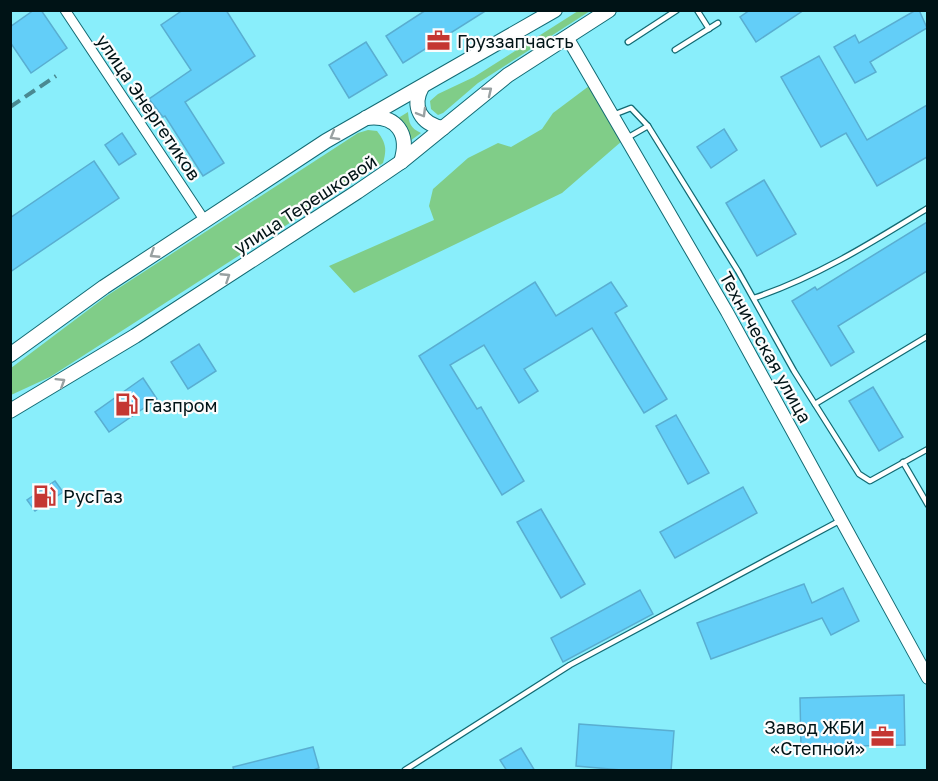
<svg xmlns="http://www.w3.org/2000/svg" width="938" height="781" viewBox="0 0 938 781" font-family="'Golos Text',sans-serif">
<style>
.green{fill:#80cd88}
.building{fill:#63cef8;stroke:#59aed1;stroke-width:1.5}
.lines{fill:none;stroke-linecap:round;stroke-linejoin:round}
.lane-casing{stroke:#126a73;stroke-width:7}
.street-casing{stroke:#126a73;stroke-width:11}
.secondary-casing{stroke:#126a73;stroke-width:14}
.primary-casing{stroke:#126a73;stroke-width:16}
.lane{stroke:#fff;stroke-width:4.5}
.street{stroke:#fff;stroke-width:9}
.secondary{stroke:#fff;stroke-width:12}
.primary{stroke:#fff;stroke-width:14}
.rail{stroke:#4a8991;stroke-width:4;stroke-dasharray:12 6;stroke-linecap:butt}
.oneway{stroke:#99a1a2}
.labels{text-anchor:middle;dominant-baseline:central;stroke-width:4.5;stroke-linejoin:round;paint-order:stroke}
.poi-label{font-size:18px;fill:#001316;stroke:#fcfcfc;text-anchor:start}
.street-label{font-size:18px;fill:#001316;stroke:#fcfcfc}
</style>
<rect width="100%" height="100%" fill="#89eefb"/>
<g class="green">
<polygon points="578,11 590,11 478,83 443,113 438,115 431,109 430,101 438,94 474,77"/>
<polygon points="589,86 622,141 562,193 354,293 329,266 434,220 429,206 433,189 468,158 498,143 511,147 542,129 553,113"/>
<path d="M408 112C409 123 410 128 421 133L410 141 395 120Z"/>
<path d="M368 130 377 131C386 143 387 149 383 163L50 377 11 395V368L108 295 358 133Z"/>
</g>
<g class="building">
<polygon points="34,10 41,10 67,48 31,73 10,42 10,27"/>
<polygon points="183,10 226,10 255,56 185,102 224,163 203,176 165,116 163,117 149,99 191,70 161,25"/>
<polygon points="426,10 487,10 403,63 386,36"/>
<polygon points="750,10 804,10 756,42 740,17"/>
<polygon points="916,10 919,10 927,28 870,62 876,72 855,83 834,47 855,35 859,43"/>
<polygon points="366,42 387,75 349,98 329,65"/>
<polygon points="819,56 867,140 927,105 927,157 877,186 846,133 821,147 781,77"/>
<polygon points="724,129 737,150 711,168 697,147"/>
<polygon points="122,133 136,154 119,165 105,145"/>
<polygon points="94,161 119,198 10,272 10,218"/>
<polygon points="764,180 796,234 757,256 726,203"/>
<polygon points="927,222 927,271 838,326 854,352 831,366 792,301 815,287 817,290"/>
<polygon points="535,282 556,316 611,282 627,306 615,313 667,399 644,413 592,328 524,369 538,391 519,403 484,345 450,365 477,409 481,407 524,481 502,495 419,356"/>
<polygon points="199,344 216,371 188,389 171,362"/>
<polygon points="143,378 157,399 109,432 95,412"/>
<polygon points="873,387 903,437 879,451 849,401"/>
<polygon points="676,415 709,473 688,484 656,426"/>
<polygon points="55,481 63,492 35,511 27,500"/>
<polygon points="743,487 757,513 675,558 660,532"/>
<polygon points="541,509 585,584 561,598 517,522"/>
<polygon points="804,584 812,603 843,588 859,621 831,635 822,618 711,659 697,623"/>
<polygon points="640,590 653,614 563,662 551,638"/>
<polygon points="904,695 905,745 801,747 800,698"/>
<polygon points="579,724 674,731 671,771 633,771 576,766"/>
<polygon points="313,747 319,768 310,771 234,771 233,767"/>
<polygon points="521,748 535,771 507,771 500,760"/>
</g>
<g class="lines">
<defs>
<g id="lane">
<polyline points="697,10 709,29"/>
<polyline points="628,42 677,10"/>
<polyline points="675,50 718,23"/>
<polyline points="613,115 631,108 648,126 738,271 794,371 859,474 870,481 928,449"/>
<polyline points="627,138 648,126"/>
<path d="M754 298C817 277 871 243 928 208"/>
<polyline points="815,404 928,336"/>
<polyline points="903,462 928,505"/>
<polyline points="405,770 570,665 841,520"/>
</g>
<polyline id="street" points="65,10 205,221"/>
<polyline id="secondary" points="567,37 727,312 928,678"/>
<g id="primary">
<path d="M422 87C411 107 421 124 443 128"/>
<path d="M366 118C397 114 410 134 401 162"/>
<polyline points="10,355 104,287 326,141 555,10"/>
<polyline points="10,411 135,336 357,192 401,162 508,75 609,10"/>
</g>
</defs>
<use href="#lane" class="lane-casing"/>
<use href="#street" class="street-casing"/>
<use href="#secondary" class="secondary-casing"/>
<use href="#primary" class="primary-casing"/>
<use href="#lane" class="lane"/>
<use href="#street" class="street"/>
<use href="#secondary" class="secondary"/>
<use href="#primary" class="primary"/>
<polyline class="rail" points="10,107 56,76"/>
</g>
<defs><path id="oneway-chevron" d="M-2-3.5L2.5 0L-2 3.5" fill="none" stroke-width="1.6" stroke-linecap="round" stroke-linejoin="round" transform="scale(1.5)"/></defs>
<g class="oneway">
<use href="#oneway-chevron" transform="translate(488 91) rotate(-39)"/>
<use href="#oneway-chevron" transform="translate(422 113) rotate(60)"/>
<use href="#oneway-chevron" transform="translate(334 136) rotate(150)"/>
<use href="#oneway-chevron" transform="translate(154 254) rotate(147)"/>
<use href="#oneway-chevron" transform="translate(226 277) rotate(-33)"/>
<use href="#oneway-chevron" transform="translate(61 382) rotate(-32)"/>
</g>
<defs>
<symbol id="office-bare" viewBox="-9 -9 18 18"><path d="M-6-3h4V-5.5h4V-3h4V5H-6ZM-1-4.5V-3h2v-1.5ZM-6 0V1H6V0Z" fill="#c43632" stroke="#fcfcfc" stroke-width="2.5" paint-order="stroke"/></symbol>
<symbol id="fuel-bare" viewBox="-9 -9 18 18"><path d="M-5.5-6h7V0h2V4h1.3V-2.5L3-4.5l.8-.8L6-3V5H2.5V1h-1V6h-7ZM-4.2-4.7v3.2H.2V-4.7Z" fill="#c43632" stroke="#fcfcfc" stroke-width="2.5" paint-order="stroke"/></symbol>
</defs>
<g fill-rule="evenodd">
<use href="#office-bare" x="422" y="24" width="33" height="33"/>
<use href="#fuel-bare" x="110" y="388" width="33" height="33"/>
<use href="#fuel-bare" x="28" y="480" width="33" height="33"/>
<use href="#office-bare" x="866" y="720" width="33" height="33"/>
</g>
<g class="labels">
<g class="poi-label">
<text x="457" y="41">Груззапчасть</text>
<text x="144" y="405">Газпром</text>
<text x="63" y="496">РусГаз</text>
<text x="865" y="727" text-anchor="end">Завод ЖБИ<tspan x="865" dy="21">«Степной»</tspan></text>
</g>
<g class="street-label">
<text transform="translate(149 107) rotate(56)">улица Энергетиков</text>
<text transform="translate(305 204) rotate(-33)">улица Терешковой</text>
<text transform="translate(766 347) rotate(61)">Техническая улица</text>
</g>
</g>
<rect width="938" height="781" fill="none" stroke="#001316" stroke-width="24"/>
</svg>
